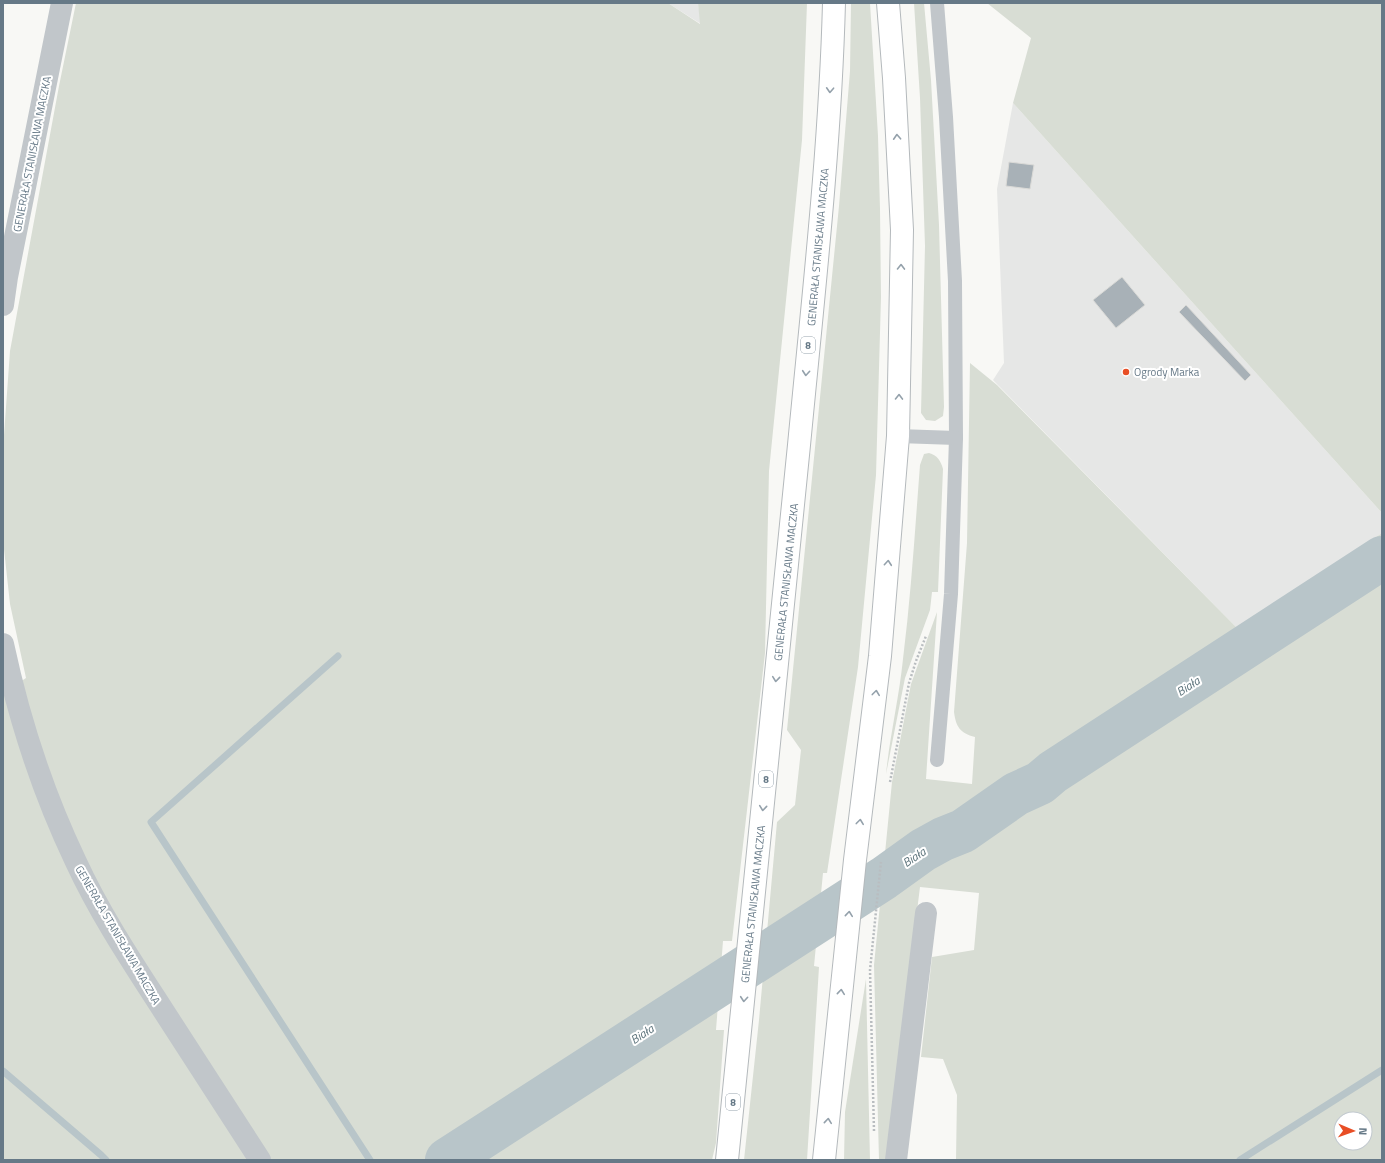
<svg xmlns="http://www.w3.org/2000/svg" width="1385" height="1163" viewBox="0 0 1385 1163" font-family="'Titillium Web',sans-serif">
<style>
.built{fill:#e6e7e6}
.green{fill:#d8ddd4;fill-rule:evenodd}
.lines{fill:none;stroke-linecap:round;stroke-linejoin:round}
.stream{stroke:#b8c5c9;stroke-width:7}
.river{stroke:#b8c5c9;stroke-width:44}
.building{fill:#a8b1b7;stroke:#dadad7}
.highway-casing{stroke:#b4b9bc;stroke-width:24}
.path{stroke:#b9bdc0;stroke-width:2.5;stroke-dasharray:2 2;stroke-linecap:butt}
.lane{stroke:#c1c6ca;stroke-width:14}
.street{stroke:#c1c6ca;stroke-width:22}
.highway{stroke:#fff;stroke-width:22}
.oneway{stroke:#94a1ab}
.poi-dot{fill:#e84e25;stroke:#fff;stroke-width:1.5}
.labels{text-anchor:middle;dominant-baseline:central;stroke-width:4;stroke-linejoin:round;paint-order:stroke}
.shield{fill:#fff;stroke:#94a1ab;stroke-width:1}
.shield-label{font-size:10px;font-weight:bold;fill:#667987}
.street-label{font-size:11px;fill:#667987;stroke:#fff}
.poi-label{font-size:11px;fill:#667987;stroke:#fff;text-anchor:start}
.water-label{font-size:12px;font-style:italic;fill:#5d747c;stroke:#fff}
</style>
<rect width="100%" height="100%" fill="#f8f8f5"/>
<g class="built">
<polygon points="668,3 698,3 701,24"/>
<polygon points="1013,103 1382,513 1382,533 1238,629 993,380 1004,363 997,189"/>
</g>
<g class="green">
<polygon points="76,3 668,3 700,24 698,3 807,3 802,140 769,471 765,653 732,941 723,941 716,1030 724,1030 716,1143 712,1160 3,1160 3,693 26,678 10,604 3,540 3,449 10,351 59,86"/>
<polygon points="851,3 870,3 878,136 880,209 881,297 876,475 858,667 827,873 823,873 814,966 819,967 807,1160 744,1160 759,1020 777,822 795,805 801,750 787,730 839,206 850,71"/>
<polygon points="914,3 924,3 931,80 939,225 944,407 943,416 935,421 926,420 921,413 925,246 920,98"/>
<polygon points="987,3 1382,3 1382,513 1013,103 1031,38"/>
<path d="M970 363 997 385 1238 629 1382 533V1160H956L957 1095 943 1059 921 1057 932 957 974 950 979 893 920 887 886 1160H879L874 965 892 782 911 684 937 612 926 779 972 784 975 737C960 733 956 727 954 712L967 543ZM1341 1119H1365V1143H1341Z"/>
<path d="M929 453C937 455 941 461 943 469L938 592H932L930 610 905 678 886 774C890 735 899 698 903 659 911 595 915 530 920 465L924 454Z"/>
<polygon points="866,979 870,1160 844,1160 845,1112"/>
</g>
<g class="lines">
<g class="stream">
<polyline points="338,656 151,822 370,1160"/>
<polyline points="3,1071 101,1155 106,1160"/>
<polyline points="1240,1160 1382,1070"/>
</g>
<polyline class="river" points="447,1160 884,878 923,850 943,839 963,831 1016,794 1040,783 1053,772 1382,558"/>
</g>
<g class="building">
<polygon points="1009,162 1034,165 1030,189 1006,186"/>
<polygon points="1122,277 1145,305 1116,328 1093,300"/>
<polygon points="1186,305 1251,375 1245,381 1179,312"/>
</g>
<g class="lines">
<defs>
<g id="highway">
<path d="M727 1160C751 922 776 684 799 445 813 298 830 151 834 3"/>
<polyline points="824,1160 855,860 880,656 898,436 902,230 894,78 888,3"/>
</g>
</defs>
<use href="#highway" class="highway-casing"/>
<g class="path">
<polyline points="890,782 909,683 916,661 926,636"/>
<polyline points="874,1131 870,970 881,862"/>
</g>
<g class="lane">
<polyline points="937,3 946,117 955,281 956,438 951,594 937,760"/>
<polyline points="898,436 956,438"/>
</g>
<g class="street">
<polyline points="3,305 7,277 62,3"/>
<path d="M3 644C19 719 43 793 76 862 100 914 132 962 163 1010 195 1060 228 1110 260 1160"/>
<polyline points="896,1160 926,913"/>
</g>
<use href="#highway" class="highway"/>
</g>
<defs><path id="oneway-chevron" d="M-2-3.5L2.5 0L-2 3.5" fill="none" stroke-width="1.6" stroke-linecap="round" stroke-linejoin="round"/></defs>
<g class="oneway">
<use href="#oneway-chevron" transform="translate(830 90) rotate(93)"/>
<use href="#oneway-chevron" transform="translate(897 137) rotate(-93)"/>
<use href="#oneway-chevron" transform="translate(901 267) rotate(-89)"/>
<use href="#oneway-chevron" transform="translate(806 373) rotate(95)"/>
<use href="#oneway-chevron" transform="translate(899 397) rotate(-89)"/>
<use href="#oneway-chevron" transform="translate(888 563) rotate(-85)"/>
<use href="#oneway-chevron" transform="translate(776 679) rotate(96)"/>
<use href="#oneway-chevron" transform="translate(876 693) rotate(-83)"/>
<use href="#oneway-chevron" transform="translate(763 808) rotate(96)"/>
<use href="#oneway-chevron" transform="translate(860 822) rotate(-83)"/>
<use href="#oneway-chevron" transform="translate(849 914) rotate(-84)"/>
<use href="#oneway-chevron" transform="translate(841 992) rotate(-84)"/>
<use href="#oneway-chevron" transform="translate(744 999) rotate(95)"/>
<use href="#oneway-chevron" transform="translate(828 1121) rotate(-84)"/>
</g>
<circle class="poi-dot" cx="1126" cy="372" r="4"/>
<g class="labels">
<g class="shield">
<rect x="801" y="337" width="14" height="16" rx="3"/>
<rect x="759" y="771" width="14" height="16" rx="3"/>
<rect x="726" y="1094" width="14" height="16" rx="3"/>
</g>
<g class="shield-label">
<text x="808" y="345">8</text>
<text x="766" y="779">8</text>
<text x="733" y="1102">8</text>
</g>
<g class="street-label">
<text transform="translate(32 154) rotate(-79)">GENERAŁA STANISŁAWA MACZKA</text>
<text transform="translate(818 247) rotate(-85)">GENERAŁA STANISŁAWA MACZKA</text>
<text transform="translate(786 582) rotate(-84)">GENERAŁA STANISŁAWA MACZKA</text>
<text transform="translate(753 904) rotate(-84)">GENERAŁA STANISŁAWA MACZKA</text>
<text transform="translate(118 935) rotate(60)">GENERAŁA STANISŁAWA MACZKA</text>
</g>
<g class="poi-label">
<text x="1134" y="372">Ogrody Marka</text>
</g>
<g class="water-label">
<text transform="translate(1188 686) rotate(-33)">Biała</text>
<text transform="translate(914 857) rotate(-34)">Biała</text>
<text transform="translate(642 1034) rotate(-33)">Biała</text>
</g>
</g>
<rect width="1385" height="1163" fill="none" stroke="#667987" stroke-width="8"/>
<g transform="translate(1353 1131) rotate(92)"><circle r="19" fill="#ffffff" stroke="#c2c9cf"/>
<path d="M0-3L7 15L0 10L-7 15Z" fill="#e84e25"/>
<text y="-6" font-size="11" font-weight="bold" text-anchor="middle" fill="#667987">N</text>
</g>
</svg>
